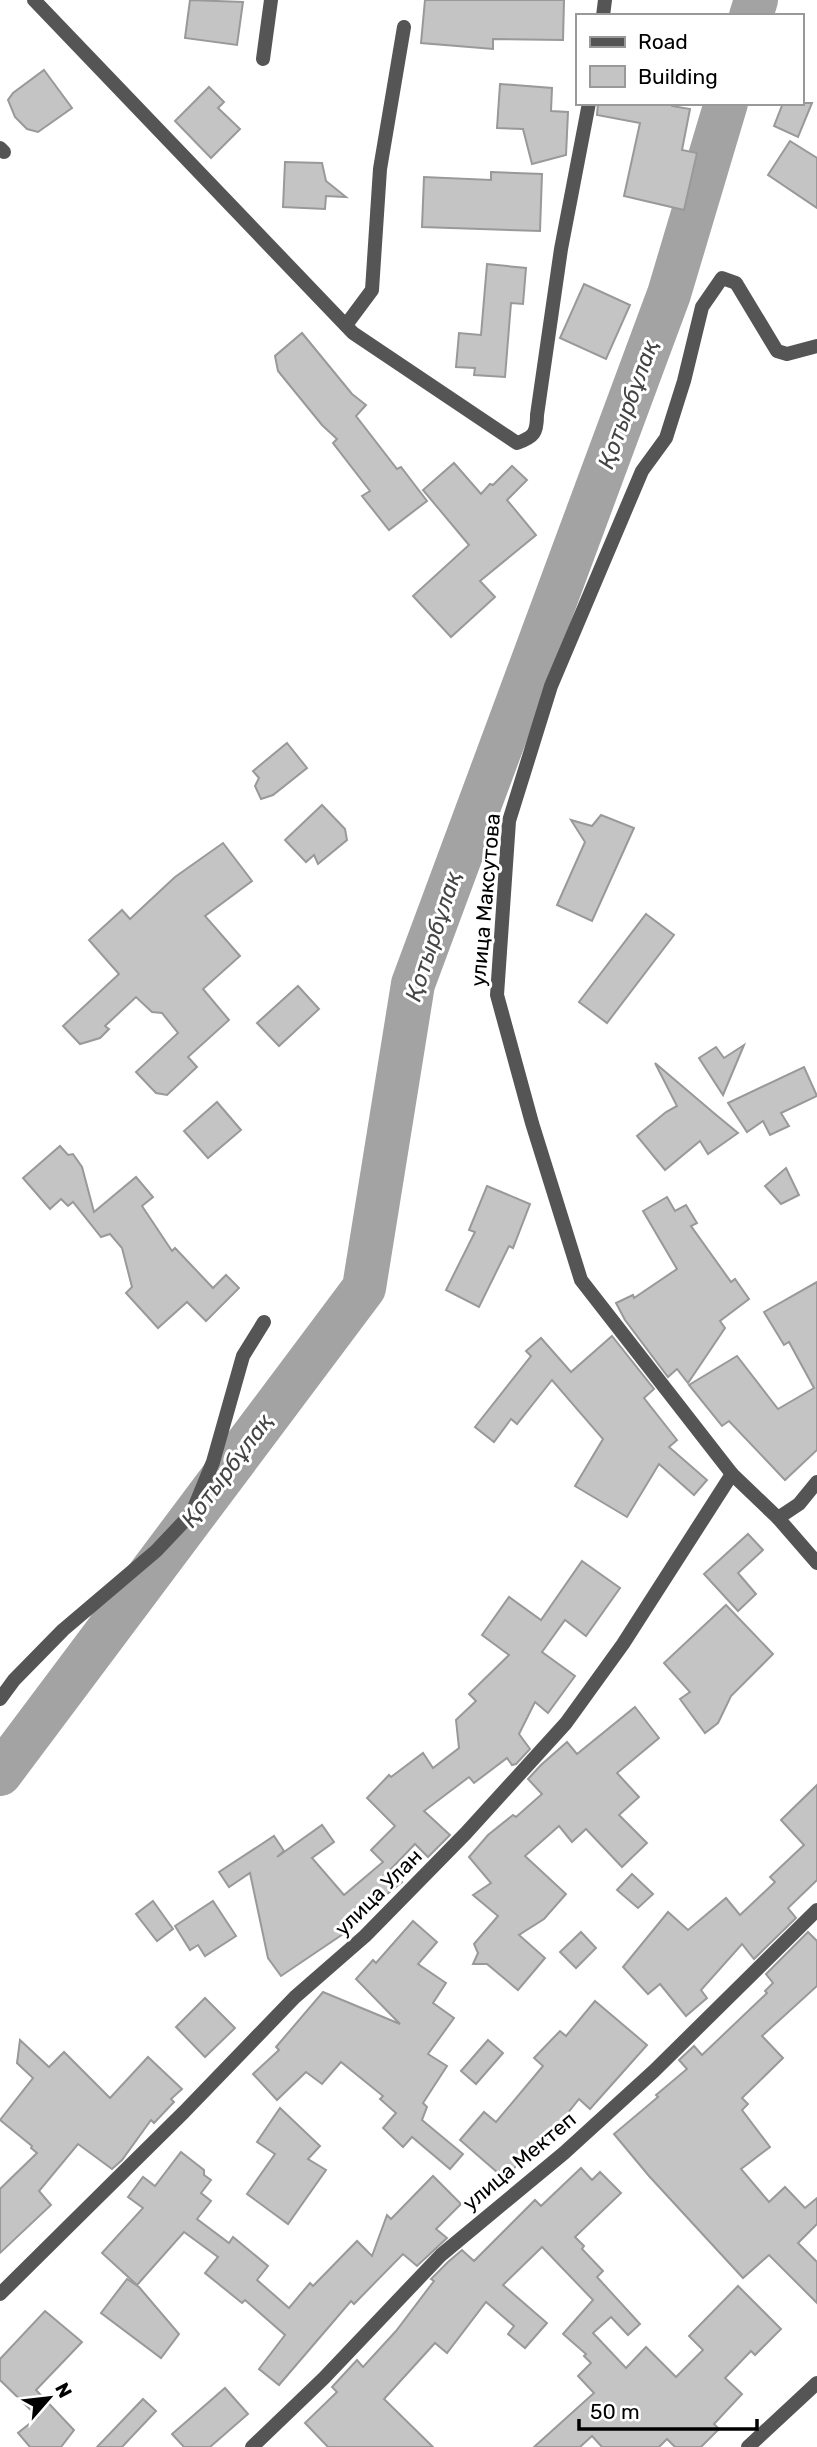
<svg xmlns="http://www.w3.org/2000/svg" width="817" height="2447" viewBox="0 0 817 2447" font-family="Rubik,sans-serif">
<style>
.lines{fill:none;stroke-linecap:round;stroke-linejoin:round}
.river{stroke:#a3a3a3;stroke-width:44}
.building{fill:#c4c4c4;stroke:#999;stroke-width:2}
.minor{stroke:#555;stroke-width:14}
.tertiary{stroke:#555;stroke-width:14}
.labels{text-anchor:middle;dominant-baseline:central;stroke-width:6;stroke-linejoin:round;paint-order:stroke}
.street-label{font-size:21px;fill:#000;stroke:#fff}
.water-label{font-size:23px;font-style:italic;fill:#444;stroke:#fff}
</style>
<rect width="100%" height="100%" fill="#fff"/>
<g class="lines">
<g class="river">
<polyline points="751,16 756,0"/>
<polyline points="0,1774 364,1288 413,984 669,294 726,103"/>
</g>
</g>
<g class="building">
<polygon points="190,0 243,2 237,45 185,38"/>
<polygon points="425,0 564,0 563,40 493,39 493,49 421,43"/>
<polygon points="44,70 72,108 38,132 27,129 15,117 8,100 13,93"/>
<polygon points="500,84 552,88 551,111 568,112 566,155 532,164 523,129 497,128"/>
<polygon points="209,87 224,102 218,108 240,129 211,158 175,121"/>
<polygon points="598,103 672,103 672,106 690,109 682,150 697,153 684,210 624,196 640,123 597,115"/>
<polygon points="783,103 812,103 798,137 774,126"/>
<polygon points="790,141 817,158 817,208 768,175"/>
<polygon points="285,162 322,163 326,181 346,197 326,196 325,209 283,207"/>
<polygon points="491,172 542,174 540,231 422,227 424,177 491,180"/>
<polygon points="487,264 526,268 523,304 511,303 505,377 474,375 475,368 456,367 459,333 481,335"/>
<polygon points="584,284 630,305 606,359 560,338"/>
<polygon points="302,333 352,394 366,405 356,416 397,469 401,467 427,501 389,530 362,496 370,491 333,443 337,439 322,425 278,371 275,356"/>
<polygon points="454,463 481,494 490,484 493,485 512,466 527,480 507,500 536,535 480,581 495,597 451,637 413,596 469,545 423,490"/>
<polygon points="287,743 307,768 273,795 261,799 255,786 259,778 253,771"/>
<polygon points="322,805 345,829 347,840 318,864 314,855 306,862 285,840"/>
<polygon points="601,815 634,828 592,921 557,905 585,842 571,820 592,826"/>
<polygon points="223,843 252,881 205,916 240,956 203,989 229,1020 188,1057 197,1067 167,1095 156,1093 136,1072 178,1033 162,1013 152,1012 136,997 105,1026 109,1029 100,1038 80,1044 63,1026 119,974 89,940 122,910 130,919 175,877"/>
<polygon points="646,914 674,935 607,1023 579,1002"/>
<polygon points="298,986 319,1009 279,1046 257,1023"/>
<polygon points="744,1045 723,1095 699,1058 716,1047 724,1058"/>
<polygon points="655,1063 715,1114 738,1133 708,1154 700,1141 665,1170 637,1136 666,1112 677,1106"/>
<polygon points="804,1067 817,1096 781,1113 789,1126 770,1135 763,1121 747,1132 728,1103"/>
<polygon points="217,1102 241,1130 208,1158 184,1131"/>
<polygon points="60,1146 68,1155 73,1154 82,1167 94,1212 136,1177 153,1197 142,1206 172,1251 175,1248 213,1288 226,1275 239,1288 206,1321 187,1302 158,1328 126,1293 132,1287 122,1248 110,1234 101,1237 73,1202 68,1206 61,1199 50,1209 23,1178"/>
<polygon points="786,1168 799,1195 781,1204 765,1186"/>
<polygon points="487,1186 530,1204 513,1248 509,1246 479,1307 446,1290 475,1232 469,1230"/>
<polygon points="667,1197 675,1211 686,1205 697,1223 691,1226 731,1282 735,1279 749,1299 720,1321 725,1328 688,1383 677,1369 668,1377 625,1320 616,1303 633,1295 634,1298 677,1269 643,1211"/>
<polygon points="817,1282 817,1450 785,1480 729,1421 722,1426 689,1385 737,1356 778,1409 814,1388 789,1342 784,1345 764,1312"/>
<polygon points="612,1336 654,1389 644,1398 677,1440 669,1447 707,1480 694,1495 659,1464 627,1517 575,1486 603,1439 552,1380 517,1424 511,1419 494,1442 475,1427 531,1356 526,1351 541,1338 571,1372"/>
<polygon points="748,1534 763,1550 738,1573 756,1594 738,1611 704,1574"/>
<polygon points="582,1561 620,1588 586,1636 565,1620 542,1652 575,1676 548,1713 535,1702 519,1734 530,1749 516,1764 512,1765 507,1758 474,1783 469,1777 424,1811 450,1835 428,1857 415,1844 391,1869 402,1882 360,1916 362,1918 352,1928 281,1976 268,1958 250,1873 229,1887 219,1872 274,1836 284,1851 277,1857 322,1825 334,1842 312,1858 344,1895 383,1862 371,1850 395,1826 367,1798 389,1775 391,1777 423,1753 433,1768 459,1748 456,1720 476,1701 469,1694 509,1655 482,1635 509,1597 541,1620"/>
<polygon points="726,1605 773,1654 731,1696 718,1723 705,1733 680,1699 690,1692 664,1663"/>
<polygon points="635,1707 659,1738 617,1773 639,1797 619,1815 647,1843 622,1867 586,1829 572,1842 559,1826 525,1856 566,1894 544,1919 519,1935 545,1958 518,1990 487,1964 473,1964 478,1953 474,1944 498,1916 473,1895 491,1883 469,1857 488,1835 513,1815 516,1817 542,1794 528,1779 541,1765 567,1742 577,1754"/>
<polygon points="817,1785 817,1880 788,1908 796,1918 754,1959 742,1944 701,1990 707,1998 686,2016 660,1984 648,1994 623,1967 668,1912 688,1930 726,1898 740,1915 775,1882 770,1877 804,1845 781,1820"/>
<polygon points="632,1874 653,1894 638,1908 617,1890"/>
<polygon points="153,1901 173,1929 157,1941 136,1914"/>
<polygon points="213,1901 236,1936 205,1956 198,1945 190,1950 175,1926"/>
<polygon points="413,1921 437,1942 418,1964 446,1983 433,2003 454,2018 428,2054 447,2066 423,2103 427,2107 422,2120 463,2154 450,2169 412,2137 403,2147 383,2128 396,2113 380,2099 383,2096 341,2062 322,2084 306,2072 277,2100 253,2074 279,2050 276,2047 323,1992 400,2024 356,1979 373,1960 376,1963"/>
<polygon points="581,1932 596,1948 576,1968 560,1952"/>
<polygon points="808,1932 817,1941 817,1986 762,2036 783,2058 742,2098 748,2104 742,2110 770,2147 741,2169 769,2202 785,2187 805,2208 817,2198 817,2224 798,2243 817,2262 817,2303 769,2255 743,2278 649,2176 614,2134 658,2097 656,2095 687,2069 679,2060 694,2046 702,2055 767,1993 765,1991 773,1983 766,1974"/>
<polygon points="205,1998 235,2028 205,2057 176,2027"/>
<polygon points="595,2001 647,2045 590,2109 579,2099 547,2139 542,2135 505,2179 460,2140 484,2112 496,2122 543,2066 534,2058 560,2031 566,2036"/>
<polygon points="20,2040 49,2067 64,2052 110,2098 148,2057 182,2089 171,2099 174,2102 154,2123 151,2120 122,2160 112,2169 78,2144 39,2191 51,2205 0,2253 0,2189 37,2153 31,2148 32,2146 0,2120 33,2078 17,2063"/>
<polygon points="488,2040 503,2053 476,2084 461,2071"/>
<polygon points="280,2108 320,2146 308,2159 326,2170 288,2224 247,2194 275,2154 257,2142"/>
<polygon points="181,2152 204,2170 204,2175 211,2180 201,2193 211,2201 197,2219 229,2243 233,2237 268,2266 257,2280 289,2308 310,2283 313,2286 357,2241 372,2256 387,2215 391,2219 433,2176 461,2204 436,2229 447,2238 417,2266 403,2254 354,2304 351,2301 279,2385 259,2369 285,2335 245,2300 242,2303 205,2273 218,2257 184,2232 137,2285 102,2253 143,2208 128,2197 143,2177 155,2186"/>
<polygon points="581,2168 592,2180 600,2172 621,2193 575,2237 584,2246 582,2249 603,2271 597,2277 640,2324 628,2335 611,2317 593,2333 626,2368 646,2347 676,2377 703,2350 689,2336 738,2286 781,2329 755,2355 751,2351 725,2378 742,2394 714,2424 719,2429 701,2447 675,2447 667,2439 659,2447 602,2447 592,2436 580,2447 534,2447 594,2393 578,2376 591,2363 584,2356 586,2354 563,2334 593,2300 542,2247 503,2285 547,2323 525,2348 508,2334 514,2326 486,2302 447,2353 435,2343 384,2399 433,2447 328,2447 305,2423 337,2392 332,2387 357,2360 363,2367 396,2331 434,2281 431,2279 448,2262 462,2250 474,2261 535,2200 541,2206"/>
<polygon points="127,2279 139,2287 179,2334 161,2358 101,2313"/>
<polygon points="45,2311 82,2342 36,2390 74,2430 61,2447 30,2447 18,2433 38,2417 0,2380 0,2359"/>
<polygon points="225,2388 248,2414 210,2447 184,2447 172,2434"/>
<polygon points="143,2399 156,2411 122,2447 97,2447"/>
</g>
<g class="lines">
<g class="minor">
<path d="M34 0 353 333 517 443C534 437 537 433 537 415L561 249 589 103"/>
<polyline points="603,16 605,0"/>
<polyline points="263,59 271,0"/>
<polyline points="0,148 4,152"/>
<polyline points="346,325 372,290 380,169 404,27"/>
<polyline points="817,346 787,354 777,351 736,283 722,278 702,307 684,381 666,438 642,471 551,686 509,821 497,995 532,1123 581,1280 732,1474 778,1518 817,1563"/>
<polyline points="778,1518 799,1504 817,1482"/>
<polyline points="0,1699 14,1680 63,1630 156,1551 192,1513 213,1462 243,1356 264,1322"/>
<polyline points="0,2294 184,2112 295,1997 365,1936 466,1833 566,1723 623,1644 732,1474"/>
<polyline points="252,2447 324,2378 441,2255 564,2153 654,2071 817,1910"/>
</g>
<polyline class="tertiary" points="748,2447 817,2383"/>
</g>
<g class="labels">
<g class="street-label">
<text transform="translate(485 900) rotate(-85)">улица Максутова</text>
<text transform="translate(378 1892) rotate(-45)">улица Улан</text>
<text transform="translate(519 2161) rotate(-40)">улица Мектеп</text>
</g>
<g class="water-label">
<text transform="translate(628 404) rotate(-70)">Қотырбұлақ</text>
<text transform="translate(433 936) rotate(-72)">Қотырбұлақ</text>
<text transform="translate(227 1470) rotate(-53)">Қотырбұлақ</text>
</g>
</g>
<rect x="576" y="14" width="228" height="91" fill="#ffffff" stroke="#999999" stroke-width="2"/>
<rect x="590" y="37" width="35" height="10" fill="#555555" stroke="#999999" stroke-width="2"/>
<text x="638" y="49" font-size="21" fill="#000000">Road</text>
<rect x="590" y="66" width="35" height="21" fill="#c4c4c4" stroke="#999999" stroke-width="2"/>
<text x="638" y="84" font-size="21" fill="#000000">Building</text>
<g transform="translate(49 2398) rotate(62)" stroke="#ffffff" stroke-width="5" paint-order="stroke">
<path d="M0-5L12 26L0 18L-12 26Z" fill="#000000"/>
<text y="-10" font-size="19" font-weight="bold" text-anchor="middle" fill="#000000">N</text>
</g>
<path d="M579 2419v10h178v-10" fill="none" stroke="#000000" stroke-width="3.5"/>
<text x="590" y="2419" font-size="21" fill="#000000" stroke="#ffffff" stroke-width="5" paint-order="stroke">50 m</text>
</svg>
